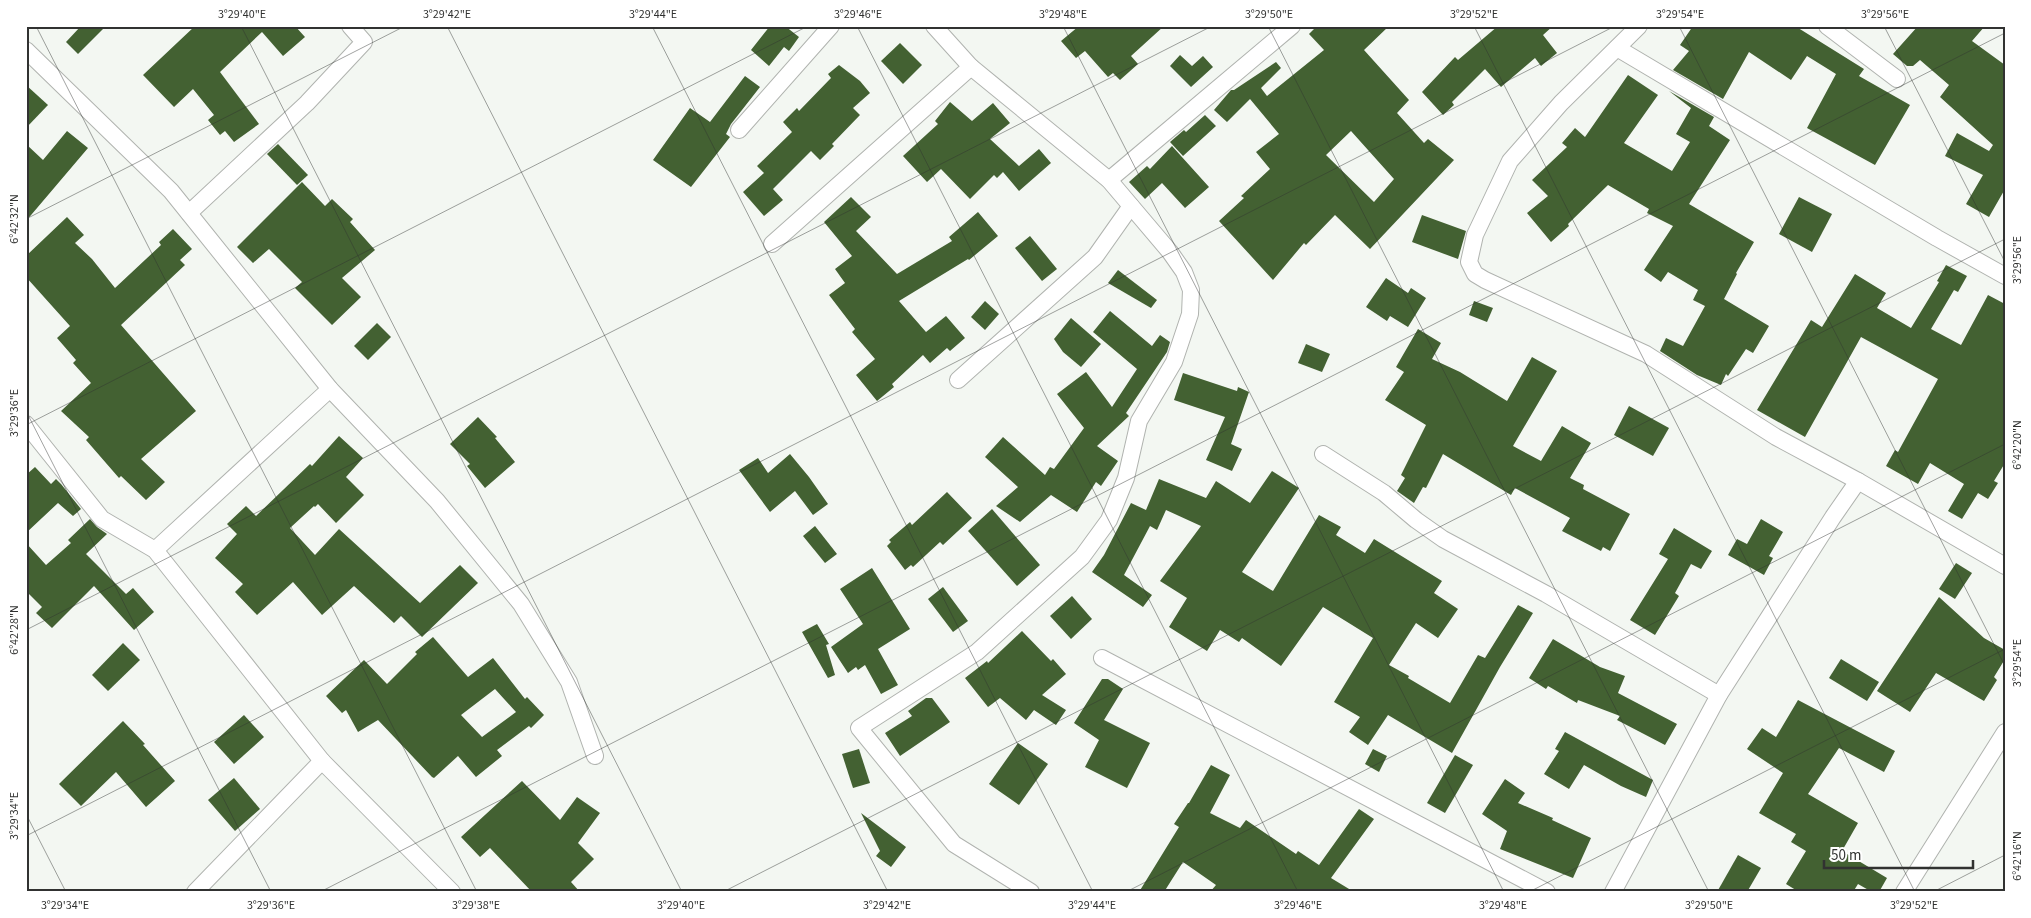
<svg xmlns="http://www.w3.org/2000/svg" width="2031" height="918" viewBox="0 0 2031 918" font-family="'Source Sans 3',sans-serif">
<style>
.building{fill:#436132;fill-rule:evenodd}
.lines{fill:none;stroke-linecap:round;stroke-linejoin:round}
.street-casing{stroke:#b0b3af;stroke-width:18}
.street{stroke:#fff;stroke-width:16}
.ticks{fill:none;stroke:#313231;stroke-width:1;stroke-opacity:0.45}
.neatline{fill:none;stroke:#313231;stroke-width:2}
.ticks-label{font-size:12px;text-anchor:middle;fill:#313231}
</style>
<rect width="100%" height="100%" fill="#f3f7f2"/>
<g class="building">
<polygon points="81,26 106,26 78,54 66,42"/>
<polygon points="195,26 295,26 305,37 283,56 262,32 220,72 259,124 234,142 225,131 220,135 208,120 214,115 193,89 174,107 143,75"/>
<polygon points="770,26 785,26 799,37 789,51 784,47 769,66 751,50"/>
<polygon points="1079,26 1164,26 1131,56 1138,64 1120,80 1113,73 1108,77 1085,51 1076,58 1061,41"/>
<path d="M1317 26H1389L1364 50 1409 100 1397 113 1424 143 1428 139 1454 160 1370 249 1335 215 1306 245 1304 243 1273 280 1219 221 1244 198 1241 196 1270 169 1256 152 1279 134 1250 99 1227 122 1214 110 1231 90H1234L1276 62 1281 68 1261 88 1267 96 1324 50 1309 34ZM1351 131 1394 179 1374 202 1326 155Z"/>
<polygon points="1498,26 1553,26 1543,35 1557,53 1541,66 1535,58 1501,87 1485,69 1452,102 1454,105 1443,115 1422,92 1455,57 1458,60"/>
<polygon points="1693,26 1795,26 1864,69 1859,76 1910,105 1875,165 1807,128 1836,74 1807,56 1791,80 1749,52 1723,99 1673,70 1689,51 1680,45"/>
<polygon points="1918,26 1985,26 1972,41 2005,65 2005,189 1989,217 1966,204 1983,175 1945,156 1957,133 1989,151 1993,145 1940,97 1949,85 1920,60 1913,66 1907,66 1893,54"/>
<polygon points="900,43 922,65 903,84 881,61"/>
<polygon points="1180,55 1192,66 1203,56 1213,67 1191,87 1170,66"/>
<polygon points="839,65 860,81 870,93 853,108 860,115 832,144 834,146 820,160 811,151 773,189 783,200 764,216 743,192 764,173 757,166 792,132 783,122 797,108 799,111 831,78 828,74"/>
<polygon points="1628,75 1658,95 1624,143 1672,171 1690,142 1676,134 1691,108 1669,91 1714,117 1709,126 1730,140 1689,204 1754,242 1736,273 1737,274 1724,299 1769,326 1753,353 1746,349 1728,376 1726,374 1721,385 1697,375 1660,351 1666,338 1683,346 1705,306 1693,300 1698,290 1668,272 1661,282 1644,270 1673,226 1647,213 1649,209 1608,185 1568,224 1569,226 1551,242 1527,213 1548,196 1532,180 1567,147 1562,143 1575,128 1585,137"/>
<polygon points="745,76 760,87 731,124 726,134 730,137 691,187 653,160 690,108 710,122"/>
<polygon points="26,85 48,105 26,128"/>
<polygon points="950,102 972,121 993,103 1010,123 990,139 1019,166 1039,149 1051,163 1019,191 1003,172 997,178 994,175 970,199 941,169 927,182 903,156 938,124 935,121"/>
<polygon points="1205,115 1216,126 1183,156 1170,142 1184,130 1186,132"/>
<polygon points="67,131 88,148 26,221 26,144 43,160"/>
<polygon points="278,144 308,175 297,185 267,154"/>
<polygon points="1172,146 1209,187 1185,208 1162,183 1145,199 1129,182 1147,166 1150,169"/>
<polygon points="302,182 325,206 332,199 353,219 350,222 375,250 342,278 361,297 332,325 295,288 302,282 269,249 253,263 237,247"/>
<polygon points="851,197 871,217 856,231 897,274 952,241 949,237 978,212 998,236 969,260 968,259 899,301 926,332 946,316 965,338 950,351 947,348 930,363 923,355 892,384 894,387 877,401 856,375 875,359 852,332 855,329 829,295 845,283 835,269 852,256 824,222"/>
<polygon points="1799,197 1832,214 1812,252 1779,234"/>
<polygon points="1422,215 1466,231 1458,259 1412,242"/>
<polygon points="67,217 84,235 75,243 92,259 115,288 161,245 159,242 173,229 192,249 180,260 185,265 121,325 196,411 141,459 165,482 146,500 121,476 119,478 86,440 89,437 61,411 91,383 73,363 76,360 57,338 70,326 26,277 26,256"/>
<polygon points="1030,236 1057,269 1042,281 1015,248"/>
<polygon points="1946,265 1967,276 1958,292 1954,290 1931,329 1961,345 1988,295 2005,304 2005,463 1994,481 1998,483 1988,499 1978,493 1962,519 1948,511 1964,484 1930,463 1918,484 1886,466 1895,450 1898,452 1938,379 1861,337 1805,437 1757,410 1811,320 1822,327 1855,274 1886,293 1877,308 1911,328 1939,282 1937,281"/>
<polygon points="1118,270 1157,300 1151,308 1108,283"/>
<polygon points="1386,278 1408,293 1411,288 1426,298 1408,327 1390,316 1387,321 1366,307"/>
<polygon points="985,301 999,314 985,330 971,317"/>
<polygon points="1474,301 1493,308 1487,322 1469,315"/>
<polygon points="1110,311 1152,346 1160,335 1170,342 1167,352 1126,413 1129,416 1097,446 1118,461 1101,486 1096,482 1077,512 1051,495 1020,522 996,506 1018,487 985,457 1003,437 1045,475 1050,467 1054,469 1084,428 1057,394 1086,372 1112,407 1137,369 1093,332"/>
<polygon points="1071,318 1101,344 1081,367 1063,352 1054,339"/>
<polygon points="377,323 391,337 368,360 354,346"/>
<polygon points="1418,329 1441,343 1432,359 1460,372 1507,401 1532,357 1557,371 1513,446 1541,461 1562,426 1591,443 1570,478 1584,485 1583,489 1630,514 1610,551 1603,547 1601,551 1562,531 1570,518 1515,488 1511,495 1443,454 1426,488 1423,487 1414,503 1397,491 1405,478 1401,475 1426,425 1385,400 1404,372 1396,367"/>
<polygon points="1306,344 1330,354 1322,372 1298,363"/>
<polygon points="1183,373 1237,391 1238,387 1249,392 1231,444 1242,449 1232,471 1206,460 1225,417 1174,400"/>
<polygon points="1629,406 1669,428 1653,456 1614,435"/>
<polygon points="478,417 497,437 495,438 515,462 485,488 467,466 470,464 450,444"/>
<polygon points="339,436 363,458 346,477 364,495 336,523 318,504 315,507 314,506 290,528 315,555 339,529 420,603 460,565 478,583 422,637 401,616 394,623 354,586 322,615 293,582 257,615 235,592 243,584 215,558 237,534 227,524 246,506 256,516 310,464 312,466"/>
<polygon points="790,454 809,477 828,504 813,515 795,491 770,512 739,470 758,458 768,473"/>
<polygon points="35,467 51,484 56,479 61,484 81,509 73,516 58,503 26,533 26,475"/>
<polygon points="1272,471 1299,488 1242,572 1273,591 1319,515 1341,527 1336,535 1365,553 1374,539 1442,581 1434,593 1458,609 1438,638 1416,623 1389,665 1409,676 1408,678 1450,703 1478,655 1485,658 1518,605 1533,613 1500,667 1452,753 1388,715 1368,745 1349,732 1360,717 1334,702 1373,638 1323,607 1281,666 1242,638 1239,642 1220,630 1207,651 1169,627 1187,598 1160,581 1201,526 1166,510 1157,530 1150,526 1124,575 1152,595 1143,607 1092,572 1104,555 1131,503 1146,510 1159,479 1206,498 1216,481 1250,503"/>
<polygon points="947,492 972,518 943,545 940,542 913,567 911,565 905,570 887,546 891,542 889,540 910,522 912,525"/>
<polygon points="992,509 1040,565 1017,586 968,531"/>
<polygon points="90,519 97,527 107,534 86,554 126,594 133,588 154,612 134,630 94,586 52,628 36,613 42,607 26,591 26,543 46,565 71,543 68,540"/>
<polygon points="1761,519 1783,532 1769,556 1773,558 1764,575 1728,555 1737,539 1747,544"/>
<polygon points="815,526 837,554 825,563 803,536"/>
<polygon points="1674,528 1712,551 1701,569 1691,564 1675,593 1679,596 1655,635 1630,620 1668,559 1659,554"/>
<polygon points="1956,563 1972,573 1955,599 1939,589"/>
<polygon points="872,568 910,629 878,649 898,685 881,694 865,665 858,670 856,667 848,673 831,647 863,624 840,589"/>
<polygon points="943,587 968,621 953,632 928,599"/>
<polygon points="1072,596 1092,619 1071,639 1050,616"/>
<polygon points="1939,597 1984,638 2005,650 2005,659 1994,677 1997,680 1984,701 1936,673 1910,712 1877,691"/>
<polygon points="817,624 829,644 826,645 835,675 828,678 802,632"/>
<polygon points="1022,631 1051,661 1053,659 1066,674 1042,695 1066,710 1056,725 1034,710 1026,720 1000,698 988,707 965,678 987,661 988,663"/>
<path d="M433 637 468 677 493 658 525 699 527 697 544 715 531 728 529 726 497 750 502 756 476 777 458 756 434 778 432 777 378 720 358 732 346 710 342 713 326 696 364 660 387 684 417 654 415 652ZM495 689 516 712 482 737 461 715Z"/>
<polygon points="1553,639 1600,667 1625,676 1618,693 1677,724 1665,745 1617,720 1620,716 1578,700 1577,703 1548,686 1546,689 1529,678"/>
<polygon points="123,643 140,660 108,691 92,675"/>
<polygon points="1841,659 1879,682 1867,701 1829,678"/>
<polygon points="1102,679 1108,679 1123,689 1104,720 1150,743 1127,788 1085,767 1099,740 1074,723"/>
<polygon points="926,698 932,698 950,722 900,756 885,733 912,716 908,711"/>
<polygon points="1798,700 1895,751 1884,772 1839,748 1808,794 1858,823 1842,851 1887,878 1879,892 1872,892 1858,884 1853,892 1799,892 1786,884 1806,851 1791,842 1796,834 1759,813 1783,773 1747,749 1762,728 1776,737"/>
<polygon points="244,715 264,737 234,764 214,742"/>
<polygon points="123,721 145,744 143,745 175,781 146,807 116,772 81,806 59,784"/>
<polygon points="1565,732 1653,780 1646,797 1621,786 1584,765 1569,789 1544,774 1559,751 1555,749"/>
<polygon points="1018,743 1048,764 1019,805 989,784"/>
<polygon points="859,749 870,783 853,788 842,754"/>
<polygon points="1373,749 1387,756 1379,772 1365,764"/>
<polygon points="1455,755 1473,765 1445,813 1427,803"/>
<polygon points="1211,765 1230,775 1210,813 1240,828 1246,820 1296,854 1298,851 1319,865 1359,809 1374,819 1331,878 1354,892 1210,892 1216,885 1183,862 1164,892 1139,892 1179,827 1174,824 1188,803 1189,803"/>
<polygon points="234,778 260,809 235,831 208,800"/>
<polygon points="1505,779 1525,793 1518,803 1553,818 1552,820 1591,838 1573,878 1500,849 1507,831 1482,814"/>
<polygon points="522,781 560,820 577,797 600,813 578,843 594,859 571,882 580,892 532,892 490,848 480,857 461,837"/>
<polygon points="861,813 906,847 891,867 876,856 880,851"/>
<polygon points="1738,855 1761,868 1747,892 1717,892"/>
</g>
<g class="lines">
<defs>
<g id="street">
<polyline points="1639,26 1561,103 1510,161 1475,235 1469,262 1475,274 1485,280 1646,354 1776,437 1858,481 2005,566"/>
<polyline points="1827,26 1897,79"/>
<polyline points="1617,48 1937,238 2005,276"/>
<polyline points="26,50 171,191 330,389 437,501 521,604 569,682 595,756"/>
<polyline points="971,67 1109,180 1170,252 1184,272 1191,290 1190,314 1174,362 1139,421 1126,478 1109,520 1082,557 977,652 859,728 954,844 1031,892"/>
<polyline points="739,130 831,26"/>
<polyline points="1109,180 1292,26"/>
<polyline points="189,213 307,103 364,42 350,26"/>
<polyline points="772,244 971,67 934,26"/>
<polyline points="958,380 1095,257 1131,206"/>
<polyline points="26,424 102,519 155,550 322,761 195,892"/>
<polyline points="1323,454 1384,493 1416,520 1443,539 1546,594 1719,695"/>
<polyline points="155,550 330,389"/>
<polyline points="1102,658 1547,892"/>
<polyline points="322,761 452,892"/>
<polyline points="1613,892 1719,695 1833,517 1858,481"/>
<polyline points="1904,892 2005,732"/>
</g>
</defs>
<use href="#street" class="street-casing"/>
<use href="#street" class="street"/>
</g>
<path class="ticks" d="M36 26 477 892M241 26 682 892M447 26 888 892M652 26 1093 892M857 26 1298 892M1063 26 1504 892M1268 26 1709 892M1474 26 1915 892M1679 26 2005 666M1884 26 2005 262M26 219 405 26M26 411 271 892M26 425 808 26M26 630 1212 26M26 814 66 892M26 836 1615 26M320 892 2005 33M723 892 2005 239M1126 892 2005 444M1529 892 2005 649M1933 892 2005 855"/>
<rect width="2031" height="918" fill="none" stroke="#ffffff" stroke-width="55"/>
<path d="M1824 860v8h149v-8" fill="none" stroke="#313231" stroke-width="2.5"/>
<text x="1831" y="860" font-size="15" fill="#313231" stroke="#ffffff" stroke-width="4" paint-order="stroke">50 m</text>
<rect x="28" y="28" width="1976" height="862" class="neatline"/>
<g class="ticks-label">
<text x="242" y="18">3°29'40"E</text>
<text x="447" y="18">3°29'42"E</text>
<text x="653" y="18">3°29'44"E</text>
<text x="858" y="18">3°29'46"E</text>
<text x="1063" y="18">3°29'48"E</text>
<text x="1269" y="18">3°29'50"E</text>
<text x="1474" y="18">3°29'52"E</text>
<text x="1680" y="18">3°29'54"E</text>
<text x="1885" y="18">3°29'56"E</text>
<text transform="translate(14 219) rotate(-90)" y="4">6°42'32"N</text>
<text transform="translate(2017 260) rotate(-90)" y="4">3°29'56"E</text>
<text transform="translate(14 413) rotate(-90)" y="4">3°29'36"E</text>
<text transform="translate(2017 445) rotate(-90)" y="4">6°42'20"N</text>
<text transform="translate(14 630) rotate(-90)" y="4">6°42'28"N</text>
<text transform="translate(2017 663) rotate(-90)" y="4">3°29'54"E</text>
<text transform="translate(14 816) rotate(-90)" y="4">3°29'34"E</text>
<text transform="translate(2017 856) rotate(-90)" y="4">6°42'16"N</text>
<text x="65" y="909">3°29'34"E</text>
<text x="271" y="909">3°29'36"E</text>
<text x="476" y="909">3°29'38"E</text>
<text x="681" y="909">3°29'40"E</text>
<text x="887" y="909">3°29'42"E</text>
<text x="1092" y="909">3°29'44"E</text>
<text x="1298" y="909">3°29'46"E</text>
<text x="1503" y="909">3°29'48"E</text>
<text x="1709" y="909">3°29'50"E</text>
<text x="1914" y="909">3°29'52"E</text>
</g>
</svg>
